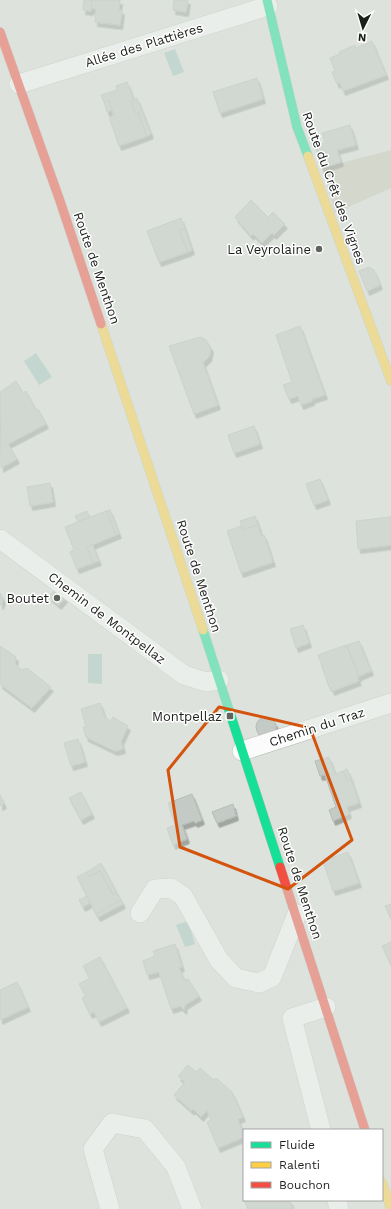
<svg xmlns="http://www.w3.org/2000/svg" width="391" height="1209" viewBox="0 0 391 1209" font-family="'Work Sans',sans-serif">
<style>
.green{fill:#c9c8b9}
.water{fill:#a5c5bf}
.building{fill:#c4cac5;stroke:#b6bcb7;filter:url(#shadow)}
.lines{fill:none;stroke-linecap:round;stroke-linejoin:round}
.street-casing{stroke:#babfb9;stroke-width:20}
.fast-casing{stroke:#babfb9;stroke-width:10}
.slow-casing{stroke:#babfb9;stroke-width:10}
.jam-casing{stroke:#babfb9;stroke-width:10}
.street{stroke:#fafbfa;stroke-width:19}
.fast{stroke:#16e098;stroke-width:9}
.slow{stroke:#ffcf43;stroke-width:9}
.jam{stroke:#f24e42;stroke-width:9}
.marked{fill:none;stroke:#d4530d;stroke-width:3;stroke-linejoin:round}
.poi-dot{fill:#5f645e;stroke:#fff;stroke-width:1.5}
.labels{text-anchor:middle;dominant-baseline:central;stroke-width:3;stroke-linejoin:round;paint-order:stroke}
.street-label{font-size:13px;fill:#1b1f1a;stroke:#fff}
.poi-label{font-size:13px;fill:#1b1f1a;stroke:#fff;text-anchor:end}
</style>
<defs>
<filter id="shadow"><feDropShadow dx="2.5" dy="4.5" stdDeviation="0" flood-color="#0004"/></filter>
</defs>
<rect width="100%" height="100%" fill="#dde3dc"/>
<polygon class="green" points="391,150 391,188 335,213 322,168"/>
<g class="water">
<polygon points="175,49 184,72 173,76 164,53"/>
<polygon points="36,353 52,377 39,385 24,361"/>
<polygon points="88,654 102,654 102,684 88,683"/>
<polygon points="188,921 195,944 185,947 176,925"/>
</g>
<g class="building">
<polygon points="84,0 92,0 91,11 83,10"/>
<polygon points="92,0 120,0 119,10 122,10 120,25 95,22 96,9 91,8"/>
<polygon points="174,0 188,0 186,12 173,10"/>
<polygon points="372,41 386,75 343,91 340,83 337,84 332,72 335,71 330,58 340,54 339,52 355,45 356,48"/>
<polygon points="257,78 263,99 220,113 213,92"/>
<polygon points="127,82 134,100 131,101 136,114 138,113 147,136 119,146 109,117 114,116 109,100 104,102 101,95 117,90 116,86"/>
<polygon points="137,98 142,111 136,114 131,101"/>
<polygon points="109,100 112,110 107,112 104,102"/>
<polygon points="142,111 151,134 147,136 138,113"/>
<polygon points="350,125 356,145 337,150 341,162 322,168 315,146 325,143 322,133"/>
<polygon points="251,200 268,217 273,212 285,224 274,235 272,233 262,243 253,234 251,236 235,217"/>
<polygon points="181,218 185,229 179,230 188,252 159,262 147,231"/>
<polygon points="185,229 192,250 188,252 179,230"/>
<polygon points="369,267 374,270 380,285 367,291 359,271"/>
<polygon points="300,326 325,395 312,399 312,401 301,405 298,396 289,399 283,385 292,382 276,335"/>
<polygon points="200,337 206,340 211,348 209,357 203,363 218,405 194,414 169,346"/>
<polygon points="16,381 23,393 26,391 36,410 38,409 46,424 8,444 17,459 1,468 0,392"/>
<polygon points="254,426 260,444 234,453 228,435"/>
<polygon points="320,479 328,500 314,505 306,484"/>
<polygon points="50,483 53,502 30,506 27,487"/>
<polygon points="110,510 119,534 116,535 106,511"/>
<polygon points="87,511 90,518 78,522 75,516"/>
<polygon points="106,511 116,535 87,547 93,563 77,569 70,552 74,550 65,527"/>
<polygon points="255,516 258,525 243,530 240,521"/>
<polygon points="391,517 391,545 358,549 356,521"/>
<polygon points="258,525 261,536 264,535 273,562 241,573 227,531 241,526 243,530"/>
<polygon points="92,544 99,561 93,563 87,547"/>
<polygon points="55,590 65,598 59,605 49,597"/>
<polygon points="0,593 3,599 1,605 0,605"/>
<polygon points="303,625 309,643 296,648 290,629"/>
<polygon points="359,641 371,671 359,676 347,645"/>
<polygon points="346,645 359,677 357,678 359,681 332,691 331,687 329,687 318,655"/>
<polygon points="0,646 16,657 15,664 22,670 27,668 51,687 32,708 0,684"/>
<polygon points="100,703 105,718 111,721 113,717 128,726 121,741 123,749 115,751 86,737 83,727 86,727 81,709"/>
<circle cx="266" cy="727" r="10"/>
<polygon points="78,739 85,762 71,766 64,743"/>
<polygon points="329,757 335,774 343,771 347,781 351,779 359,803 347,807 349,814 333,821 329,810 336,807 325,775 320,776 315,761"/>
<polygon points="347,769 351,779 347,781 343,771"/>
<polygon points="81,792 92,814 81,820 69,798"/>
<polygon points="192,794 202,820 195,823 194,821 182,825 187,839 173,845 167,828 175,825 168,803"/>
<polygon points="0,795 4,804 0,806"/>
<polygon points="233,804 236,816 217,823 212,812"/>
<polygon points="348,852 359,883 333,891 323,861"/>
<polygon points="101,863 117,893 113,895 100,871 89,877 87,872"/>
<polygon points="100,871 113,895 117,893 121,900 96,914 77,877 87,872 89,877"/>
<polygon points="87,896 90,903 83,907 79,900"/>
<polygon points="121,900 123,904 98,917 96,914"/>
<polygon points="391,904 391,919 385,906"/>
<polygon points="391,942 391,965 382,946"/>
<polygon points="175,944 182,967 179,968 184,980 188,979 199,996 185,1005 184,1010 180,1006 171,1009 159,972 147,975 143,961 155,956 153,951"/>
<polygon points="100,957 127,1008 99,1022 94,1012 90,1014 82,998 86,996 79,984 90,978 83,966"/>
<polygon points="17,982 28,1007 0,1020 0,990"/>
<polygon points="188,1065 196,1072 200,1068 214,1080 216,1078 232,1092 243,1117 238,1119 244,1137 218,1148 207,1122 211,1120 207,1110 201,1117 193,1109 192,1111 174,1095 185,1082 178,1076"/>
<polygon points="244,1200 285,1200 286,1202 290,1200 293,1209 248,1209"/>
</g>
<g class="lines">
<defs>
<g id="street">
<polyline points="19,84 268,6"/>
<polyline points="0,539 184,675 206,682 219,680"/>
<polyline points="242,751 391,703"/>
<polyline points="140,913 155,889 171,888 183,896 219,960 236,978 259,983 272,977 297,914"/>
<polyline points="321,1130 292,1018 326,1007"/>
<polyline points="337,1200 339,1209"/>
<polyline points="110,1209 93,1149 112,1123 145,1129 176,1167 192,1209"/>
</g>
<g id="fast">
<polyline points="267,0 297,127 308,156"/>
<polyline points="203,630 280,867"/>
</g>
<g id="slow">
<polyline points="308,156 391,381"/>
<polyline points="101,324 203,630"/>
<polyline points="382,1182 391,1209"/>
</g>
<g id="jam">
<polyline points="0,32 60,201 101,324"/>
<polyline points="280,867 365,1130"/>
</g>
</defs>
<use href="#street" class="street-casing"/>
<use href="#fast" class="fast-casing"/>
<use href="#slow" class="slow-casing"/>
<use href="#jam" class="jam-casing"/>
<use href="#street" class="street"/>
<use href="#fast" class="fast"/>
<use href="#slow" class="slow"/>
<use href="#jam" class="jam"/>
</g>
<path d="M0 0H391V1209H0ZM219 707 310 728 352 840 288 889 180 847 168 770Z" fill="#dde3dc" fill-opacity=".55" fill-rule="evenodd"/>
<path class="marked" d="M219 707 310 728 352 840 288 889 180 847 168 770Z"/>
<g class="poi-dot">
<circle cx="319" cy="249" r="4"/>
<circle cx="57" cy="598" r="4"/>
<rect x="226" y="712" width="8" height="8" rx="2"/>
</g>
<g class="labels">
<g class="street-label">
<text transform="translate(144 45) rotate(-17)">Allée des Plattières</text>
<text transform="translate(334 188) rotate(70)">Route du Crêt des Vignes</text>
<text transform="translate(97 268) rotate(71)">Route de Menthon</text>
<text transform="translate(199 576) rotate(72)">Route de Menthon</text>
<text transform="translate(107 618) rotate(37)">Chemin de Montpellaz</text>
<text transform="translate(317 727) rotate(-18)">Chemin du Traz</text>
<text transform="translate(300 883) rotate(72)">Route de Menthon</text>
</g>
<g class="poi-label">
<text x="311" y="249">La Veyrolaine</text>
<text x="49" y="598">Boutet</text>
<text x="222" y="716">Montpellaz</text>
</g>
</g>
<rect x="243" y="1129" width="140" height="72" fill="#ffffff" stroke="#a4a5a3"/>
<rect x="251" y="1142" width="20" height="6" fill="#16e098" stroke="#a4a5a3"/>
<text x="279" y="1149" font-size="12" fill="#1b1f1a">Fluide</text>
<rect x="251" y="1162" width="20" height="6" fill="#ffcf43" stroke="#a4a5a3"/>
<text x="279" y="1169" font-size="12" fill="#1b1f1a">Ralenti</text>
<rect x="251" y="1182" width="20" height="6" fill="#f24e42" stroke="#a4a5a3"/>
<text x="279" y="1189" font-size="12" fill="#1b1f1a">Bouchon</text>
<g transform="translate(363 28) rotate(185)" stroke="#ffffff" stroke-width="3" paint-order="stroke">
<path d="M0-3L7 15L0 10L-7 15Z" fill="#1b1f1a"/>
<text y="-6" font-size="11" font-weight="bold" text-anchor="middle" fill="#1b1f1a">N</text>
</g>
</svg>
